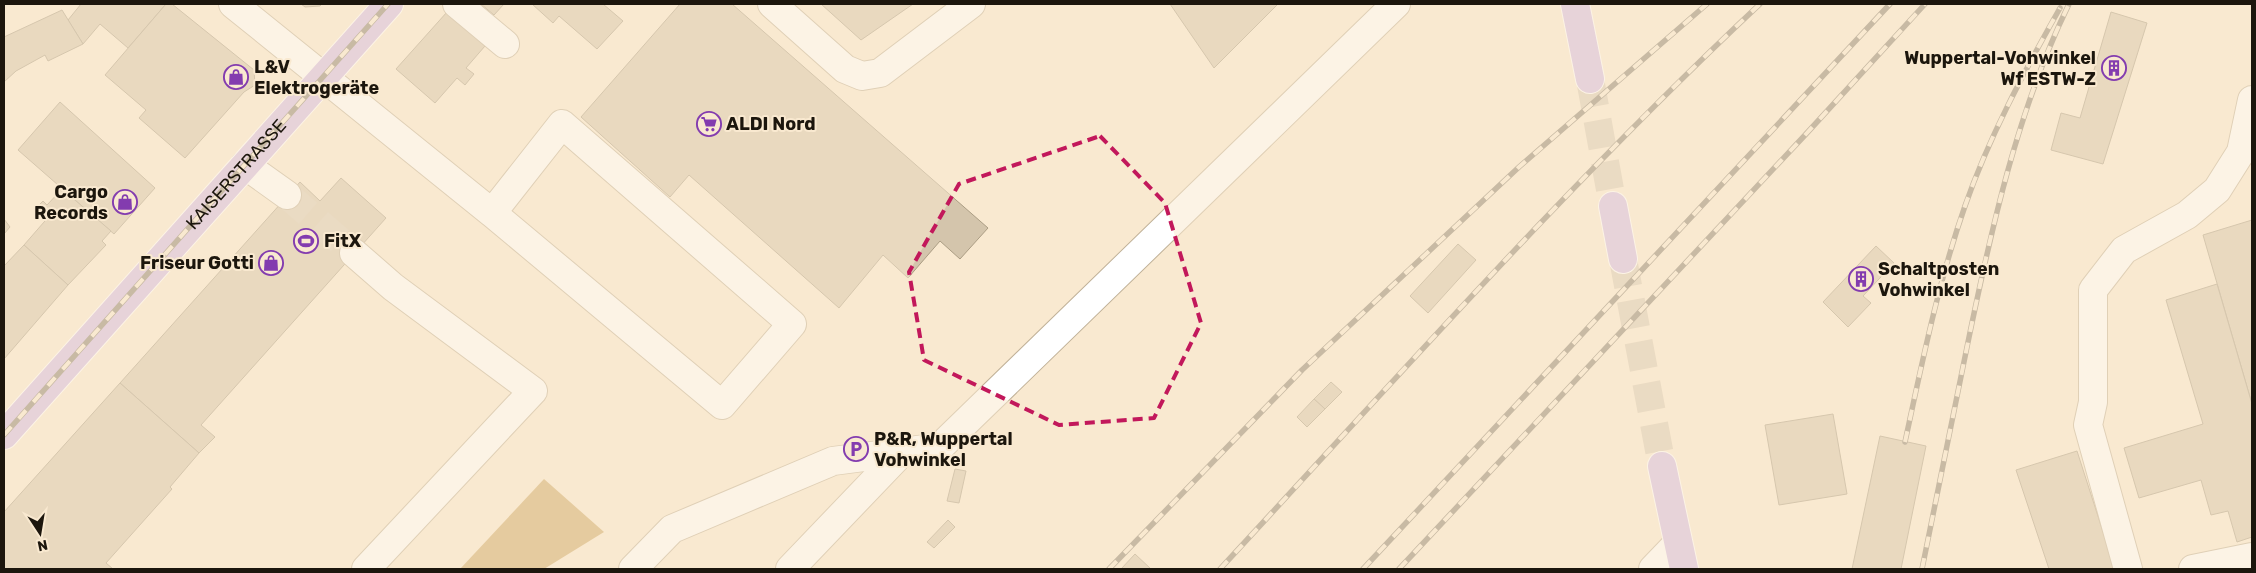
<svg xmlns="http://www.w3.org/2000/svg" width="2256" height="573" viewBox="0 0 2256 573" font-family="Rubik,sans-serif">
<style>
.forest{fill:#cca664}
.building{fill:#d4c5ac;stroke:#ab9d84}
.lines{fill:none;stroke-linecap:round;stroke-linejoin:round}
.minor-tunnel{stroke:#d8c9b3;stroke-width:28;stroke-dasharray:28 14;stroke-linecap:butt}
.major-tunnel{stroke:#d8c9b3;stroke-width:28;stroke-dasharray:28 14;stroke-linecap:butt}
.minor-casing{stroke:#c0b198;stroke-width:30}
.major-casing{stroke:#fff;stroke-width:30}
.minor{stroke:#fff;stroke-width:28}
.major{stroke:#d1b8e5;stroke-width:28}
.rail-casing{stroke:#8c806f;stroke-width:5.5}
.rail{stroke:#f9e9d0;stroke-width:4;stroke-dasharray:11;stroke-linecap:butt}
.marked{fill:none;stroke:#c2185b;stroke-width:4;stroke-dasharray:10 6;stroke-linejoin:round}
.labels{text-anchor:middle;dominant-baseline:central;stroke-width:4;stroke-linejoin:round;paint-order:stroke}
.poi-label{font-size:18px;font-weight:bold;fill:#1c160d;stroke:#f9e9d0;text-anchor:start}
.street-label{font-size:18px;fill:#1c160d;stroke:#f9e9d0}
</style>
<rect width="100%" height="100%" fill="#f9e9d0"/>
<polygon class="forest" points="544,479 604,532 544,569 460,569"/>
<g class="building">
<polygon points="81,4 166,4 128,48 100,24 83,44 68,20"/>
<polygon points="166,4 172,4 254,70 255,85 244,92 185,158 139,118 146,110 105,75"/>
<polygon points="301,4 322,4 320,6 305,7"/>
<polygon points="481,4 504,4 494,15"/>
<polygon points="532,4 603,4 623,21 597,49 559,16 553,23"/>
<polygon points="680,4 732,4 988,228 960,259 940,241 908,278 883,255 839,308 689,175 670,197 581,117"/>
<polygon points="821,4 913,4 861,40"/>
<polygon points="1170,4 1278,4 1214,68"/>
<polygon points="62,10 83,44 48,61 45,55 16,71 4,82 4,37"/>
<polygon points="447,12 485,46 466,68 474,74 465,85 457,78 435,103 396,69"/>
<polygon points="2111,12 2147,23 2103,164 2051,150 2061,113 2080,118"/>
<polygon points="60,102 155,188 114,234 18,150"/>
<polygon points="341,178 386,218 201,425 215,437 199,453 120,383 300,182 320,201"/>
<polygon points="62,189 111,231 102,241 106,245 68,285 24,245 51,214 40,204 43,201 47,205"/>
<polygon points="4,219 10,227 4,234"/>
<polygon points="2252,220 2252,404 2203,235"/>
<polygon points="1458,244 1476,260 1428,313 1410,296"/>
<polygon points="24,245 68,285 4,359 4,266"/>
<polygon points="1876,246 1894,263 1863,296 1871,303 1848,327 1823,302"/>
<polygon points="2217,284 2252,404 2252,537 2237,542 2228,511 2211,515 2201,480 2139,498 2124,448 2203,424 2166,300"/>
<polygon points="1331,382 1342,392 1325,409 1314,399"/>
<polygon points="120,383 199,453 170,487 172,489 106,563 113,569 4,569 4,512"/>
<polygon points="1314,399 1325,409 1307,427 1297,417"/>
<polygon points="1833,414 1847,494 1779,505 1765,425"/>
<polygon points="1880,436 1926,446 1901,569 1852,569"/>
<polygon points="2077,451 2115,569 2049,569 2016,470"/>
<polygon points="955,469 966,471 959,503 947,501"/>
<polygon points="948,520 955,527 934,548 927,542"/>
<polygon points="1135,554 1151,569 1121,569"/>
</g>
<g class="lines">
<polyline class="minor-tunnel" points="287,195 354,253"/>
<g class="major-tunnel">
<polyline points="1590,79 1613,206"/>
<polyline points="1623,259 1662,466"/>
</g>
<defs>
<g id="minor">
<polyline points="233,4 492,213 562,124 792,324 722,405 492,213"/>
<polyline points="457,4 505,44"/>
<polyline points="772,4 845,69 862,76 880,73 971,4"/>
<polyline points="245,165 287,195"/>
<polyline points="354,253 393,287 533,391 366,569"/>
<polyline points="633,569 672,529 833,461 902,452"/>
<polyline points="790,569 902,452 940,447 1396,4"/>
<polyline points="1653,569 1678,543"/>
<polyline points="2128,569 2088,425 2093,402 2093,290 2124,250 2187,215 2217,190 2241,152 2252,100"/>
<polyline points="2193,569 2252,557"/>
</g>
<g id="major">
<polyline points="1575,4 1590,79"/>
<polyline points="1613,206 1623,259"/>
<polyline points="4,435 389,4"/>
<polyline points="1662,466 1684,569"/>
</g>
</defs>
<use href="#minor" class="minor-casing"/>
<use href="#major" class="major-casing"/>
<use href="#minor" class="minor"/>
<use href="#major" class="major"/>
<defs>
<g id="rail">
<path id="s1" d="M4 435 388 4"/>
<path d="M1905 442C1922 363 1938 283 1965 206 1989 137 2024 72 2060 8"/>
<polyline points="1109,569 1302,370 1519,167 1707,4"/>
<path d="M1220 569C1397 378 1570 182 1760 4"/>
<polyline points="1363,569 1890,4"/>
<polyline points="1399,569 1806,134 1925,4"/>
<path d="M1922 569C1937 495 1952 421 1967 347 1991 230 2017 111 2069 4"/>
</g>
</defs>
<use href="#rail" class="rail-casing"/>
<use href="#rail" class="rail"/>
</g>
<path d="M0 0H2256V573H0ZM1100 136 1165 203 1201 323 1154 418 1059 425 924 360 909 272 959 184Z" fill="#f9e9d0" fill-opacity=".55" fill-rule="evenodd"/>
<path class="marked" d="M1100 136 1165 203 1201 323 1154 418 1059 425 924 360 909 272 959 184Z"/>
<defs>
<symbol id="building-ring" viewBox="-11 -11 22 22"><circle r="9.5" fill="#f9e9d0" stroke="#833caf" stroke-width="1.5"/><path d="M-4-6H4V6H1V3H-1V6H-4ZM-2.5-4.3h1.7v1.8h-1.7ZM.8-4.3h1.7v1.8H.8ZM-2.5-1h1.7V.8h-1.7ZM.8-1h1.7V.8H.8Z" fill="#833caf"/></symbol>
<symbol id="shop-ring" viewBox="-11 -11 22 22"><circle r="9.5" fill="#f9e9d0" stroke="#833caf" stroke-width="1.5"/><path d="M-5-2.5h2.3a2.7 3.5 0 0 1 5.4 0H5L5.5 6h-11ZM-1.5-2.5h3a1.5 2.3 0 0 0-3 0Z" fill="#833caf"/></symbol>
<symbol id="supermarket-ring" viewBox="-11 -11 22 22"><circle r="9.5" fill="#f9e9d0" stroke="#833caf" stroke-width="1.5"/><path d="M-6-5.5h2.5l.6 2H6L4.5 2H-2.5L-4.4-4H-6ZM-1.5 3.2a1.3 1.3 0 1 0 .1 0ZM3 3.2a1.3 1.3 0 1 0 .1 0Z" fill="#833caf"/></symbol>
<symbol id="stadium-ring" viewBox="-11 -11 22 22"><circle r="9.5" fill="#f9e9d0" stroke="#833caf" stroke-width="1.5"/><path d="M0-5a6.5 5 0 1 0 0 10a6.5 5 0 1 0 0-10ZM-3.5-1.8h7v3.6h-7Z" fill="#833caf"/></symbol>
<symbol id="parking-ring" viewBox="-11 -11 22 22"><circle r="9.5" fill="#f9e9d0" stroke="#833caf" stroke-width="1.5"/><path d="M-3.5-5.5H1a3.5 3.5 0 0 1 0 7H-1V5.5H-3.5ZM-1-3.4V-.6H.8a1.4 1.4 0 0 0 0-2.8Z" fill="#833caf"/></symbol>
</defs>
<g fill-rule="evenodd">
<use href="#building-ring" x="2100" y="54" width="28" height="28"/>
<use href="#shop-ring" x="222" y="63" width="28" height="28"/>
<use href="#supermarket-ring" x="695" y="110" width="28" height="28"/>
<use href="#shop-ring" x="111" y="188" width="28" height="28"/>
<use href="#stadium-ring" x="292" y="227" width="28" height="28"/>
<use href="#shop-ring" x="257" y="249" width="28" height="28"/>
<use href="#building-ring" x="1847" y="265" width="28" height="28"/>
<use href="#parking-ring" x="842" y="435" width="28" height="28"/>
</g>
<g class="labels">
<g class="poi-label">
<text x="2096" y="58" text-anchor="end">Wuppertal-Vohwinkel<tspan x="2096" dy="21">Wf ESTW-Z</tspan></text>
<text x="254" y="67">L&amp;V<tspan x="254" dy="21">Elektrogeräte</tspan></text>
<text x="726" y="124">ALDI Nord</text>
<text x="108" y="192" text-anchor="end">Cargo<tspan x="108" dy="21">Records</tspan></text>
<text x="324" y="241">FitX</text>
<text x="254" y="263" text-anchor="end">Friseur Gotti</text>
<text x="1878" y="269">Schaltposten<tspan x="1878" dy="21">Vohwinkel</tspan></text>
<text x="874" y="439">P&amp;R, Wuppertal<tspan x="874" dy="21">Vohwinkel</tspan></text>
</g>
<g class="street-label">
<text stroke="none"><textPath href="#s1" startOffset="349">KAISERSTRASSE</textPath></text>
</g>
</g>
<rect width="2256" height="573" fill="none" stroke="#1c160d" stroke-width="10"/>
<g transform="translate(40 533) rotate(168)" stroke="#f9e9d0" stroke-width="4" paint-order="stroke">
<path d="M0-4L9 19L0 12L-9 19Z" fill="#1c160d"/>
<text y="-8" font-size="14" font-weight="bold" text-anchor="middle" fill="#1c160d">N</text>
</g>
</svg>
